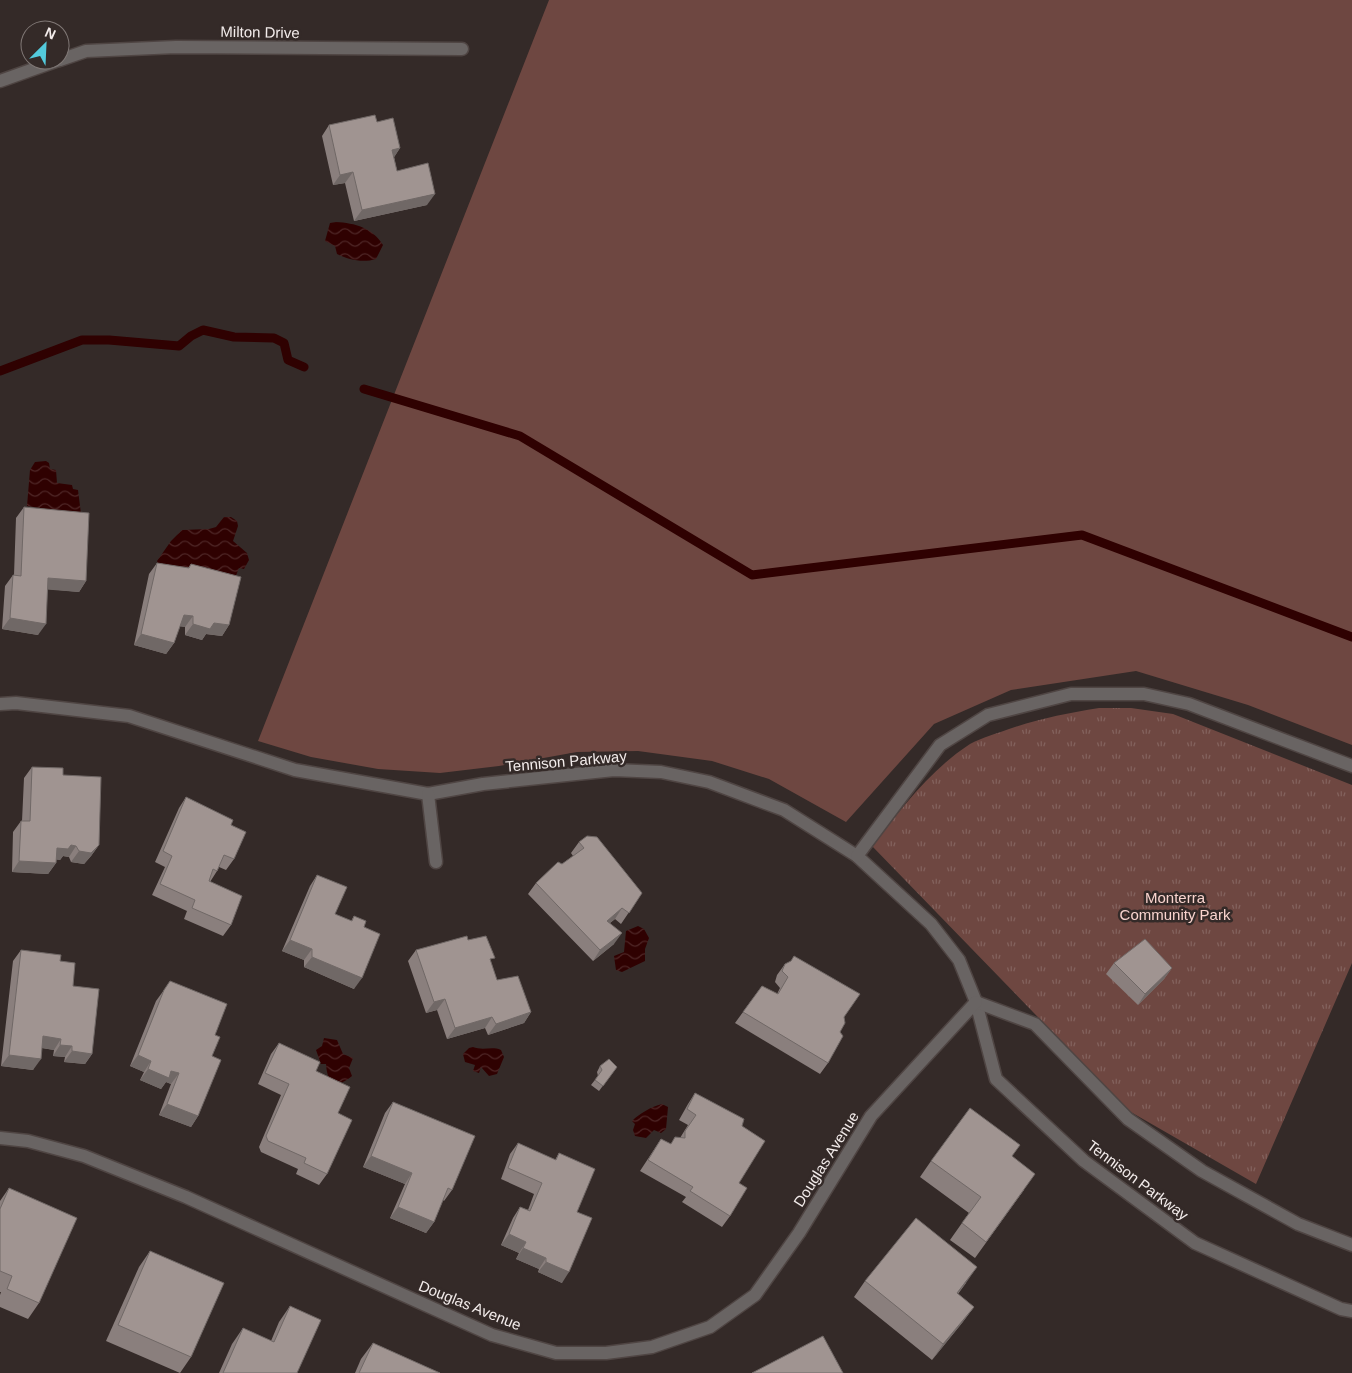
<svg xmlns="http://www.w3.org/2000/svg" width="1352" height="1373" viewBox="0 0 1352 1373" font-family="Helvetica,sans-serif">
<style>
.grass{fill:#6e4741}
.park{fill:url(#park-tufts)}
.water{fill:url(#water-waves)}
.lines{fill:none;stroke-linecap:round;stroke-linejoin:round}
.stream{stroke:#2f0101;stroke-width:9}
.minor-casing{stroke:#4f4543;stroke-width:15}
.minor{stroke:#696463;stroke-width:12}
.wall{fill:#8a7f7d}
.shaded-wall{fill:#706866}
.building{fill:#a09491;stroke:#706866}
.labels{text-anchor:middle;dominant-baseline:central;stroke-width:5;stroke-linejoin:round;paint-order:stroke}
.street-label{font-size:15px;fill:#f3eceb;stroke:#342a28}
.park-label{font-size:15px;fill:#f9d4ce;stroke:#342a28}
</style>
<defs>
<pattern id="park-tufts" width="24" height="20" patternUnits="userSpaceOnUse" patternTransform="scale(1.25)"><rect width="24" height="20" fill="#6e4741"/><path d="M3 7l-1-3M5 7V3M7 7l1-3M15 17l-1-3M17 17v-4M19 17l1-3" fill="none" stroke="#83625d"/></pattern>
<pattern id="water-waves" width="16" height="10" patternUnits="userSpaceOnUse" patternTransform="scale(1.25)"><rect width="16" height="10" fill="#2f0101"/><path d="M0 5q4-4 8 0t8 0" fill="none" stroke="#4e2626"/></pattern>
</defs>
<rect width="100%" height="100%" fill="#342a28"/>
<polygon class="grass" points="549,0 1352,0 1352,745 1248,705 1136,671 1011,690 934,724 846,822 769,779 712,761 638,751 577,752 499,766 440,773 378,769 311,757 258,741"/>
<path class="park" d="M1099 708H1131L1173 714 1352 785V963L1256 1184 1129 1111 872 846C901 809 930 770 970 744 983 737 996 734 1009 729 1039 719 1067 713 1099 708Z"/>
<g class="water">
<path d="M336 222C355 223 373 228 383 245L376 259C363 263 349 260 337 254L335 246 325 241 330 223Z"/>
<polygon points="46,461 49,463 50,469 56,470 57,483 72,485 73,489 78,490 81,514 27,506 30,470 35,462"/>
<polygon points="224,517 231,517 237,521 238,526 233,541 247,553 249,560 244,569 239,568 233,583 159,566 157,561 171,541 182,530 209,529 216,527"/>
<polygon points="638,926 644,929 649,938 645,949 645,961 622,972 616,970 614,956 624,952 626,931"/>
<path d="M324 1038 337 1040 343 1054 353 1058 349 1068 352 1076C335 1090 327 1082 326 1064H321L316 1050 322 1046Z"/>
<path d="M473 1047C483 1051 492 1046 501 1050L504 1057 497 1074 489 1076 481 1067 479 1073 473 1071 475 1065 465 1062 463 1054 469 1048Z"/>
<path d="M662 1104 668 1107 666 1129 661 1133 654 1130 646 1138 635 1136 633 1130 635 1124 632 1121C640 1113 651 1107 662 1104Z"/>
</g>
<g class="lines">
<g class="stream">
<polyline points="0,371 82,340 109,340 179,346 191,336 203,330 234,337 274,338 284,343 288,360 304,367"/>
<polyline points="364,389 520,436 752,575 1082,535 1352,637"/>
</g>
<defs>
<g id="minor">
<polyline points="60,60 86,51 176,47 462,49"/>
<polyline points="0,81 59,60"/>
<polyline points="0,704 16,703 129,716 295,770 428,794 483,784 614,770 661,772 709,782 784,810 857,856 931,924 959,960 976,1002 996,1079 1084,1161 1195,1243 1341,1309 1352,1311"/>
<polyline points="428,794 436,862"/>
<polyline points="857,856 940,745 988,715 1071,694 1144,694 1189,704 1352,766"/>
<polyline points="976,1002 1035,1024 1128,1119 1202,1171 1298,1224 1352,1245"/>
<polyline points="0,1138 28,1141 84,1156 186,1197 492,1335 556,1353 606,1353 652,1347 710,1327 755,1295 799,1233 871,1116 976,1002"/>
</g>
</defs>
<use href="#minor" class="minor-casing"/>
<use href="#minor" class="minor"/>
</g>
<g class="wall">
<polygon points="377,122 400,148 394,157 397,171 427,205 354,221 345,183 333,185 322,136 329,125"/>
<polygon points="24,507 86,581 79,592 48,589 38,635 2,629 5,586 13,575 14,575 16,518"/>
<polygon points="157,563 188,568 191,564 229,625 222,636 206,634 202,640 185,635 185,627 180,626 174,643 166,654 134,645 149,574"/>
<polygon points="32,767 63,775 99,845 91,856 84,864 71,862 69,857 63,856 60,860 56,859 56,863 48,874 12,872 13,832 21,821 22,821 24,778"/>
<polygon points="186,797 231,825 234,859 226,870 219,867 217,871 210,882 231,925 223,936 184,919 187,911 152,895 165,867 155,862 179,808"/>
<polygon points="579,842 642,893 621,924 615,919 610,923 614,944 593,961 528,894 536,883 573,856 571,853"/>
<polygon points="317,875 335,914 351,921 354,916 364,927 354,989 304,967 304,960 282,951 310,886"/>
<polygon points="468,940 491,963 497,980 531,1012 524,1023 488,1035 485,1028 447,1039 437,1010 426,1013 408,961 416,950"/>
<polygon points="21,950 60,961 73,986 92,1054 85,1064 64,1062 65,1057 53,1056 54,1050 42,1048 33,1070 1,1066 13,961"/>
<polygon points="1114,963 1172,968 1164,979 1138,1005 1106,974"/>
<polygon points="785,964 844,1017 840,1032 828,1063 820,1074 735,1023 762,986 777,994 780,988 775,982 777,975"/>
<polygon points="164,990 215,1035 212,1056 198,1116 191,1127 159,1115 171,1084 166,1082 161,1089 140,1080 144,1072 130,1066 156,1001"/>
<polygon points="279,1043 316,1071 338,1113 327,1174 319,1185 296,1174 298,1169 261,1152 259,1147 281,1095 258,1084 271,1054"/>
<polygon points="600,1066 617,1067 599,1091 591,1085 598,1076 597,1072"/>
<polygon points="695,1093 742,1126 739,1183 730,1216 722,1227 682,1202 686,1197 640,1171 661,1139 670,1144 680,1138 688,1125 679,1120 688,1104"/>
<polygon points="393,1102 452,1190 444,1201 443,1200 434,1222 426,1233 390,1218 405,1184 363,1167 385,1113"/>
<polygon points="518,1143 555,1160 559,1153 577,1212 562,1283 538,1272 539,1269 516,1259 519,1253 501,1245 513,1218 520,1207 528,1210 534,1194 501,1179 510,1154"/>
<polygon points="1012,1157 1024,1190 975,1258 950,1240 969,1213 920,1177 931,1161"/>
<polygon points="9,1188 39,1303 28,1319 0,1307 0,1295 1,1292 0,1292 0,1201"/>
<polygon points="150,1251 191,1357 180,1373 106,1341 139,1267"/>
<polygon points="865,1281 966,1283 958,1294 974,1307 962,1323 932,1360 854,1297"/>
<polygon points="290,1306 297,1373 219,1373 232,1344 243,1328 271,1341 279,1322"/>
<polygon points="373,1343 440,1373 355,1373 361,1359"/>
</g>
<g class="shaded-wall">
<polygon points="400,148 393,159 392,150"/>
<polygon points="353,172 345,183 333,185 340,175"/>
<polygon points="435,194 427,205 354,221 362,210"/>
<polygon points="48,578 86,581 79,592 40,589"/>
<polygon points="184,615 193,616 185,627 176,626"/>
<polygon points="10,618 46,624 38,635 2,629"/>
<polygon points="214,623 229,625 222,636 206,634 202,640 185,635 193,624"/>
<polygon points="141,634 174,643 166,654 134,645"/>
<polygon points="71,845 76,846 69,857 63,856 60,860 49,859 57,848"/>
<polygon points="99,845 91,856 84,864 71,862 79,851"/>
<polygon points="19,861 56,863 48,874 12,872"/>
<polygon points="622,908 615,919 599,931 607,921"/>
<polygon points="622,933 614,944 593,961 600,950"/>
<polygon points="290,940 312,949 304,960 282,951"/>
<polygon points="312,957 362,978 354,989 304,967"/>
<polygon points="1172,968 1164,979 1138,1005 1145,994"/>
<polygon points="445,999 437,1010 426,1013 434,1002"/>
<polygon points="531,1012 524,1023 488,1035 496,1024"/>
<polygon points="492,1017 485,1028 447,1039 455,1028"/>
<polygon points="43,1036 61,1039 54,1050 36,1047"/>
<polygon points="60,1045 72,1046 65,1057 53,1056"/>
<polygon points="72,1051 92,1054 85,1064 64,1062"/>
<polygon points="9,1055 41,1059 33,1070 1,1066"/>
<polygon points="138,1055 151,1061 144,1072 130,1066"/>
<polygon points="148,1069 171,1071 179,1073 171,1084 166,1082 161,1089 140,1080"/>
<polygon points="167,1104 198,1116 191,1127 159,1115"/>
<polygon points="371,1156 412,1173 405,1184 363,1167"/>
<polygon points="398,1207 434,1222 426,1233 390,1218"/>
<polygon points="509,1234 526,1242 519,1253 501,1245"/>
<polygon points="523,1248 546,1258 539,1269 516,1259"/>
<polygon points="546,1262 569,1272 562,1283 538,1272"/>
<polygon points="977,1267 966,1283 945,1309 957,1293"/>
<polygon points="974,1307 962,1323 932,1360 943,1344"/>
</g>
<g class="building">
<polygon points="375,115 377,122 393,118 400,148 392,150 397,171 428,163 435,194 362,210 353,172 340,175 329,125"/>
<polygon points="24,507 89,513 86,581 48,578 46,624 10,618 13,575 21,576"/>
<polygon points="157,563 189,568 191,564 241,577 229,625 214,623 210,629 193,624 193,616 184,615 174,643 141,634"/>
<polygon points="32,767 63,768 63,775 101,777 99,845 91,853 79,851 76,846 71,845 68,849 57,848 56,863 19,861 21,821 30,821"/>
<polygon points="186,797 233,820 231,825 246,832 234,859 224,855 217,871 213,869 209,881 242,896 231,925 192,908 195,900 160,884 172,856 163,851"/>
<polygon points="587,836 597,837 642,893 629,913 622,908 607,921 622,933 600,950 536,883 558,862 562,864 584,848 579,842"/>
<polygon points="317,875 347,887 335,914 352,921 354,916 366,921 364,927 380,934 362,978 312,957 312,949 290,940"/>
<polygon points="467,936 468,940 486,936 495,958 490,959 497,980 518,976 531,1012 496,1024 492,1017 455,1028 445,999 434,1002 416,950"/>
<polygon points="1145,939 1172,968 1145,994 1114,963"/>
<polygon points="21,950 61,955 60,961 75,963 73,986 99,989 92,1054 72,1051 72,1046 60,1045 61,1039 43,1036 41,1059 9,1055"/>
<polygon points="794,956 860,994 844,1017 845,1023 840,1032 843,1036 828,1063 743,1012 762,986 778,994 788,977 782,971 785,964 791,961"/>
<polygon points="170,981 227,1004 215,1035 220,1037 212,1056 221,1060 198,1116 167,1104 179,1073 171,1071 169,1078 148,1069 151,1061 138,1055 164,990"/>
<polygon points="279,1043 320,1062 316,1071 350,1087 338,1113 352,1120 327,1174 304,1163 306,1158 268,1141 266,1136 289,1084 265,1073"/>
<polygon points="609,1059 617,1067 603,1086 595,1080 602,1070 600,1066"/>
<polygon points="695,1093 744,1119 742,1126 765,1141 739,1183 747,1188 730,1216 690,1191 693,1187 648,1160 661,1139 671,1144 675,1137 685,1138 685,1131 696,1115 687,1109"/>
<polygon points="393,1102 475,1136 452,1190 448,1188 434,1222 398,1207 412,1173 371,1156"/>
<polygon points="970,1108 1020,1145 1012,1156 1035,1174 986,1242 962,1223 981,1197 931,1161"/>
<polygon points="518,1143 556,1160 559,1153 595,1169 577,1212 592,1218 569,1272 546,1262 546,1258 523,1248 526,1242 509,1234 520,1207 530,1211 542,1183 508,1168"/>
<polygon points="9,1188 77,1218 39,1303 7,1289 12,1276 0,1271 0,1209"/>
<polygon points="916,1218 977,1267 957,1293 974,1307 943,1344 865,1281"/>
<polygon points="150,1251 224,1283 191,1357 118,1325"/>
<polygon points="290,1306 321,1320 297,1373 223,1373 243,1328 274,1342"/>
<polygon points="823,1336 843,1373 752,1373"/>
<polygon points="373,1343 440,1373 359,1373"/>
</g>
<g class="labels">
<g class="street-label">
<text transform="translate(260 32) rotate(1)">Milton Drive</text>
<text transform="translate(566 761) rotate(-5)">Tennison Parkway</text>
<text transform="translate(826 1159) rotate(-58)">Douglas Avenue</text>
<text transform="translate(1138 1180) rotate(37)">Tennison Parkway</text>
<text transform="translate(470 1305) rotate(22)">Douglas Avenue</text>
</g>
<g class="park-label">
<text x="1175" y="897">Monterra<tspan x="1175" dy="17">Community Park</tspan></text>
</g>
</g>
<g transform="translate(45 45) rotate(24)"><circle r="24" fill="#342a28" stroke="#807876"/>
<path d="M0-4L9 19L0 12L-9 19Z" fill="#53cadc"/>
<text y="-8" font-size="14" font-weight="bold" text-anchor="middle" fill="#f3eceb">N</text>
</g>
</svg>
